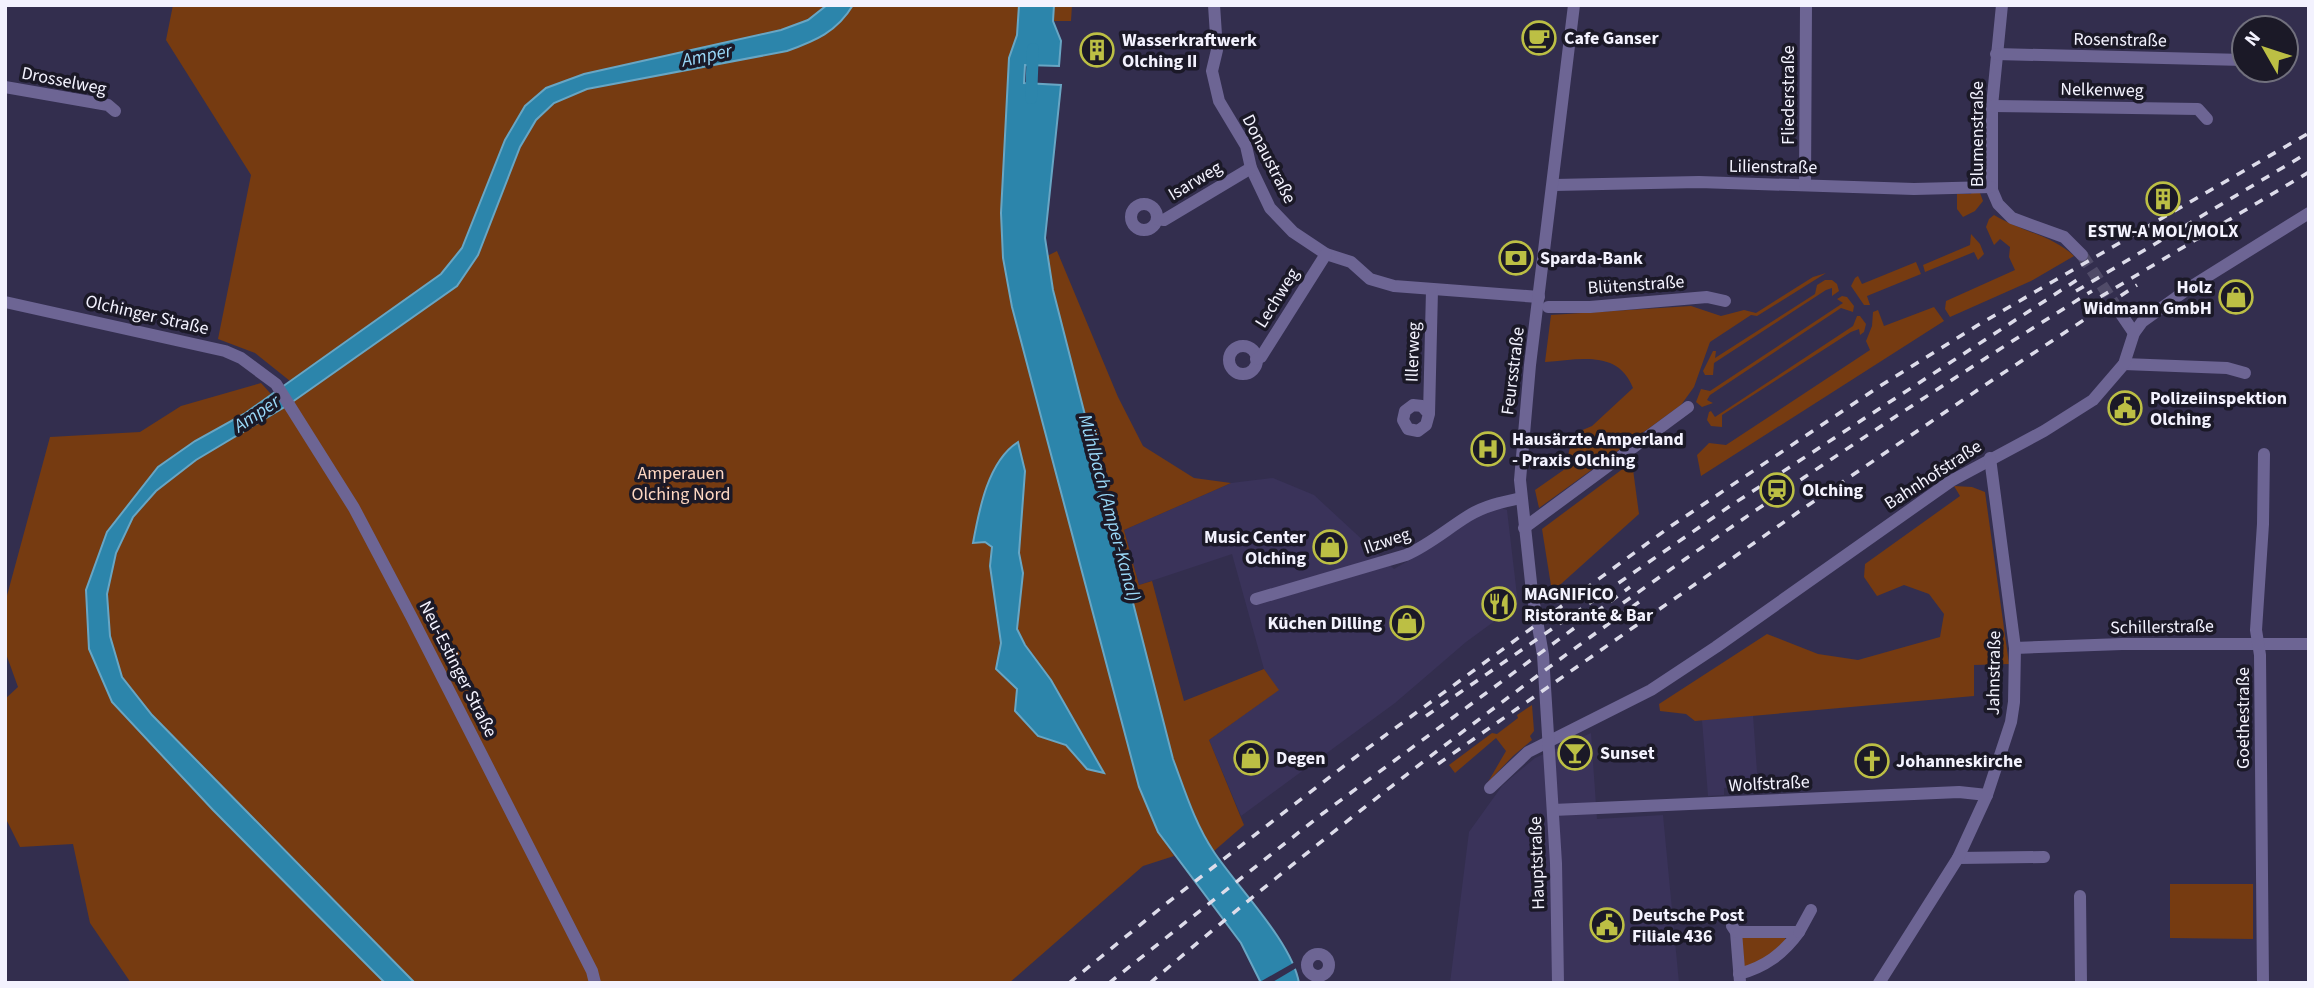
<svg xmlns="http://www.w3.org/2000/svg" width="2314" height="988" viewBox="0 0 2314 988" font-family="'Source Sans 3',sans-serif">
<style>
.built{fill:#3a335a}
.green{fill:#763b11;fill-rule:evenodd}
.water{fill:#2c85ab;stroke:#68a6c4;stroke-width:2}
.pier{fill:#332e4e}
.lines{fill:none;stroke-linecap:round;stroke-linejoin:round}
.canal{stroke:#2c85ab;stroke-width:12}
.minor-tunnel{stroke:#504b68;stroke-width:12;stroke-dasharray:12 6;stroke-linecap:butt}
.minor{stroke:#6d6594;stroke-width:12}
.rail{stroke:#dddcea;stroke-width:3.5;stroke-dasharray:9 9;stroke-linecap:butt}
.labels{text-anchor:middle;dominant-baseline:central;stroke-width:7;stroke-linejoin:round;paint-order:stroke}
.poi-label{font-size:18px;font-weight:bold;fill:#f3f2fe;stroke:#1b1927;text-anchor:start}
.street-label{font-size:18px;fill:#f3f2fe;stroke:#1b1927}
.park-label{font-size:18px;fill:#fed7c2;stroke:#1b1927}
.water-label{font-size:19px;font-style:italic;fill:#9ad9f9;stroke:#1b1927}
</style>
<rect width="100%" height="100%" fill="#332e4e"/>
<g class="built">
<polygon points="1273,478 1314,495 1394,569 1434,546 1482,513 1498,507 1507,510 1518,604 1466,642 1395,703 1241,816 1209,740 1278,690 1264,669 1232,554 1139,585 1124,530 1231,483"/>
<polygon points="1753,715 1758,786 1724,788 1724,795 1708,796 1702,720"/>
<polygon points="1591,733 1597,819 1663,815 1679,983 1450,983 1469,832 1502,786 1512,777 1535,758"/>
</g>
<g class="green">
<polygon points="173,5 827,5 808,20 781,30 584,74 546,88 505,140 462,248 441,274 290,381 255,353 218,339 251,175 166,40"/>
<path d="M853 5H1019L1017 35 1009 58 1001 213 1003 258 1012 307 1139 787 1158 831 1174 856 1143 866 1009 983H415L152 715 122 677 110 636 107 593 116 553 133 517 155 491 196 460 288 405 457 286 478 255 520 147 536 120 554 103 587 89 787 51 847 15ZM1021 523 1019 553 1023 573 1017 629 1025 645 1051 680 1104 773 1087 769 1066 745 1038 736 1017 689 996 669 1001 643 990 566 992 546 985 542Z"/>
<polygon points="1054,5 1072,5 1071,21 1053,21"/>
<polygon points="1972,191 1980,193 1983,201 1975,211 1963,217 1957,209 1957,194 1971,194"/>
<path d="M1994 215C2020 231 2051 235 2074 256L2031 281 1950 317 1945 309 1946 301 2015 270 2009 257 2010 247 2000 239 1994 245 1986 227 1989 219Z"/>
<polygon points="1971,234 1980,244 1984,254 1978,260 1974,252 1925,272 1923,265 1970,245"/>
<polygon points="1057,251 1118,397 1143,446 1194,478 1231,483 1124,530 1139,585 1152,581 1184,701 1264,669 1279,690 1209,740 1244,825 1214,851 1199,826 1173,759 1053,290 1047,256"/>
<polygon points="1916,262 1921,274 1867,296 1870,305 1864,305 1851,286 1855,278 1858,276 1862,284"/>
<path d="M1826 273 1757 316 1751 315 1710 342 1694 387 1681 405 1539 508 1535 490 1565 469 1573 434 1592 426 1633 388C1618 349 1578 360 1545 362L1551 315 1691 306 1721 316 1744 310 1756 313 1813 277Z"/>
<polygon points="1825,280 1832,280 1837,284 1839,291 1832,296 1832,288 1826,290 1714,363 1713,375 1705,375 1703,371 1713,351 1716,351 1715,358 1815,294 1817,285"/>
<polygon points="1842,296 1847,297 1854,306 1853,312 1841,308 1710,395 1707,400 1713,403 1702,407 1696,402 1701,389 1710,391 1843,303 1837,299"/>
<polygon points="1934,307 1944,321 1701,476 1697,455 1709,443 1726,445 1870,350 1866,341 1872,326 1873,312 1878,310 1884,326"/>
<polygon points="1857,316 1860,316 1866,324 1864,332 1860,335 1859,329 1851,332 1722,415 1722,427 1711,426 1707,420 1709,412 1711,411 1715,417 1853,326"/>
<polygon points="261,383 271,394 244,414 195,441 158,467 86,590 112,702 213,810 385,983 131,983 90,923 73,844 20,847 5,817 5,699 18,687 5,651 5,603 50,437 140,432 181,406"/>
<polygon points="1632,462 1639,514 1552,592 1542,529"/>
<polygon points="1954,486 1972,487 1985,492 2009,664 1974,665 1974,696 1695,721 1686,714 1660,711 1659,704 1767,634 1818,654 1858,660 1940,637 1944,614 1929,594 1904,585 1877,596 1864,577 1865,564 1960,496"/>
<polygon points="1532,705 1534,731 1530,736 1532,740 1513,756 1488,782 1506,751 1496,738 1455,773 1449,765 1492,733 1497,734 1518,718 1517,715"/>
<polygon points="2170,884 2253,884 2253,939 2170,938"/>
<polygon points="1741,936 1785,937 1785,941 1763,961 1744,969"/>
</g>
<g class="water">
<path d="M827 5H853C837 32 815 41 787 51L587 89 554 103 536 120 520 147 478 255 457 286 288 405 196 460 156 491 133 517 116 553 107 594 110 636 122 677 152 715 415 983H385L213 810 112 702 89 649 86 590 107 532 158 467 195 441 244 414 441 274 462 248 505 140 525 106 546 88 584 74 781 30 808 20Z"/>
<path d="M1019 5H1054L1053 21 1061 41 1059 66 1025 65 1024 83 1061 85 1045 238 1053 290 1173 759C1185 791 1195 824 1214 852 1238 888 1292 942 1299 983H1261L1241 943 1158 832 1139 787 1012 307 1003 258 1001 213 1009 58 1017 35Z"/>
<path d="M1018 442 1025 471 1019 553 1023 573 1017 629 1025 645 1051 680 1104 773 1087 769 1066 745 1038 736 1015 711 1017 689 996 669 1001 643 990 566 992 547 985 542 973 543C979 510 988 461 1018 442Z"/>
</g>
<polygon class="pier" points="1295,962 1298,967 1271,983 1258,983"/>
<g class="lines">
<polyline class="canal" points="1031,98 1033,49"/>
<polyline class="minor-tunnel" points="2082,255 2119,311"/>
<g class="minor">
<polyline points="1214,5 1217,50 1212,71 1219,101 1246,146 1251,168 1270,208 1293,232 1326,254 1351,262 1370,279 1394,286 1539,297"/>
<polyline points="2002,5 1992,106 1992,190 1998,204 2012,218 2064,237 2082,255"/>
<polyline points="1996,54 2244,60"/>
<polyline points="5,87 108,105 115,111"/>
<polyline points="1992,106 2198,109 2207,119"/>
<polyline points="1554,185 1699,182 1914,189 1991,187"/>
<polyline points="1805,185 1806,5"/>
<circle cx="1144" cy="217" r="13"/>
<polyline points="1157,219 1164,220 1251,168"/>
<polyline points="5,302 225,351 241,358 276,384 354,508 412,618 592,971 595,983"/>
<polyline points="1548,307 1590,307 1707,297 1725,301"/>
<polyline points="2119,311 2134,333"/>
<circle cx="1243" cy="360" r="14"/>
<polyline points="1256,359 1261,357 1326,254"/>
<polyline points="2124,364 2227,368 2245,373"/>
<polyline points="1429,414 1422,406 1413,405 1405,411 1403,420 1408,429 1418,431 1426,425 1429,414 1432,290"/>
<polyline points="1524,528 1688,407"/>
<path d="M1256 599 1406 555C1429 545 1447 529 1468 516 1484 506 1502 502 1521 498"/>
<polyline points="2015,648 2122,644 2309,644"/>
<polyline points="1490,788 1528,752 1651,690 1716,647 1951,481 2044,431 2093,400 2124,364 2134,333 2142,322 2192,286 2309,213"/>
<polyline points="1553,810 1959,792 1987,795"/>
<polyline points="1958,858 2044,857"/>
<polyline points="2080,896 2081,983"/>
<polyline points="1732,926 1736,932 1740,982"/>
<path d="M1736 932H1799C1783 954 1765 967 1739 974"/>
<polyline points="1799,932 1811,910"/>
<circle cx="1318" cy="965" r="11"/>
<polyline points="1558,983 1556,863 1543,655 1532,592 1520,480 1530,365 1574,5"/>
<polyline points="1879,983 1958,858 1987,795 2011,722 2014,702 2015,648 1990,458"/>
<polyline points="2263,983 2260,655 2256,630 2263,524 2264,454"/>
</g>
<g class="rail">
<polyline points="2076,291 2309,152"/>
<polyline points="2085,306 2309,172"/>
<path d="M1623 603C1776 494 1933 390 2092 291"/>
<polyline points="1426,716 1730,506 2083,276"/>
<polyline points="1438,764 1807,506 1985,385 2137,285"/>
<polyline points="1069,983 1167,903 1353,759 1671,526 1880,386 1978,325 2309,133"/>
<polyline points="1109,983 1322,814 1630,587"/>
<path d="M1150 983C1307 849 1471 722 1639 602"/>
</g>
</g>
<defs>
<symbol id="cafe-ring" viewBox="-11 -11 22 22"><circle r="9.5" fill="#1b1927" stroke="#bcbf44" stroke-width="1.5"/><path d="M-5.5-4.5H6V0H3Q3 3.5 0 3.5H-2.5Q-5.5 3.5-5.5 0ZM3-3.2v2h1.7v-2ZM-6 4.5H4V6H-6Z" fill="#bcbf44"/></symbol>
<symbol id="building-ring" viewBox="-11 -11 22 22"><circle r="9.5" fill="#1b1927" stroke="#bcbf44" stroke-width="1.5"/><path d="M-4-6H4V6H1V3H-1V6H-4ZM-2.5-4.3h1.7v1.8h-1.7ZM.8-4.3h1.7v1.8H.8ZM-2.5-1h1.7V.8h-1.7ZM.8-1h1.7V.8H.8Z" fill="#bcbf44"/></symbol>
<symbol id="bank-ring" viewBox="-11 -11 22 22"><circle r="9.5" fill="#1b1927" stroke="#bcbf44" stroke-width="1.5"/><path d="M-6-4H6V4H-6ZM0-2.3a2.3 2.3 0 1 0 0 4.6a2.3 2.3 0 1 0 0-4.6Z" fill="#bcbf44"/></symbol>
<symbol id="shop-ring" viewBox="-11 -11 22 22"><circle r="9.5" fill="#1b1927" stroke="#bcbf44" stroke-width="1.5"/><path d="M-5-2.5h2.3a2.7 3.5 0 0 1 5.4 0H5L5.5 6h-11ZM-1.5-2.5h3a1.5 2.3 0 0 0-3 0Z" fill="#bcbf44"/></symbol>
<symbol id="civic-ring" viewBox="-11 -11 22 22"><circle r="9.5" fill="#1b1927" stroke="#bcbf44" stroke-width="1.5"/><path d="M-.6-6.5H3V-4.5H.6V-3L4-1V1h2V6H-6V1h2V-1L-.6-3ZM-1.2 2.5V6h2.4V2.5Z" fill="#bcbf44"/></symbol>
<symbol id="hospital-ring" viewBox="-11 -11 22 22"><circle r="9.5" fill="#1b1927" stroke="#bcbf44" stroke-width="1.5"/><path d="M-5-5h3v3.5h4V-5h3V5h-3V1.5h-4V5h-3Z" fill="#bcbf44"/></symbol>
<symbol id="station-ring" viewBox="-11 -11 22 22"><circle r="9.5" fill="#1b1927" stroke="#bcbf44" stroke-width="1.5"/><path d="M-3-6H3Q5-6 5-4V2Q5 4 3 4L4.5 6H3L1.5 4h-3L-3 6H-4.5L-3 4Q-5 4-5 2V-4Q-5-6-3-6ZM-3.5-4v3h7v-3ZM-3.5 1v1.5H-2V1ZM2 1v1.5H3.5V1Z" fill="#bcbf44"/></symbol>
<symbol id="restaurant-ring" viewBox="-11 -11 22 22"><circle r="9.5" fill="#1b1927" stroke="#bcbf44" stroke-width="1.5"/><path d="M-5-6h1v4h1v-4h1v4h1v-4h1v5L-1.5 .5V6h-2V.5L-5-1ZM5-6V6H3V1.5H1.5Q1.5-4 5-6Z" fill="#bcbf44"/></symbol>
<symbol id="bar-ring" viewBox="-11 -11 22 22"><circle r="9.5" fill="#1b1927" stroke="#bcbf44" stroke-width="1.5"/><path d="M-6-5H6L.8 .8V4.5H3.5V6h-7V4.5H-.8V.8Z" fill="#bcbf44"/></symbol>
<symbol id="church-ring" viewBox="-11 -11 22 22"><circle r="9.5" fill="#1b1927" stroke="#bcbf44" stroke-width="1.5"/><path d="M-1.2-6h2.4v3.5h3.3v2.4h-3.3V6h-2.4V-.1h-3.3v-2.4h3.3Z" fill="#bcbf44"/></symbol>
</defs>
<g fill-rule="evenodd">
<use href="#cafe-ring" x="1520" y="19" width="38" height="38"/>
<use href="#building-ring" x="1078" y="31" width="38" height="38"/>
<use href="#building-ring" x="2144" y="180" width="38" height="38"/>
<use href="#bank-ring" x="1497" y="239" width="38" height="38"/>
<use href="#shop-ring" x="2217" y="278" width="38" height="38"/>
<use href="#civic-ring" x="2106" y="389" width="38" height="38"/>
<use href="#hospital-ring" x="1469" y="430" width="38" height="38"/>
<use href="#station-ring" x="1758" y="471" width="38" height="38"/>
<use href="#shop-ring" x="1311" y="528" width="38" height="38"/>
<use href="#restaurant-ring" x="1480" y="585" width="38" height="38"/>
<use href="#shop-ring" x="1388" y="604" width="38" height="38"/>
<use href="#bar-ring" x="1556" y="734" width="38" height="38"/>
<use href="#shop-ring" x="1232" y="739" width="38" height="38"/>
<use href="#church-ring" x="1853" y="742" width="38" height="38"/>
<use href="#civic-ring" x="1588" y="906" width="38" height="38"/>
</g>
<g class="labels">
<g class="poi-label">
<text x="1564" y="38">Cafe Ganser</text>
<text x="1122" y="40">Wasserkraftwerk<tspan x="1122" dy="21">Olching II</tspan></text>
<text x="2163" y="231" text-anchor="middle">ESTW-A MOL/MOLX</text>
<text x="1540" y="258">Sparda-Bank</text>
<text x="2212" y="287" text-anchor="end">Holz<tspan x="2212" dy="21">Widmann GmbH</tspan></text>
<text x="2150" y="398">Polizeiinspektion<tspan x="2150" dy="21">Olching</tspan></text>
<text x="1512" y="439">Hausärzte Amperland<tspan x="1512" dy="21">- Praxis Olching</tspan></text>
<text x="1802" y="490">Olching</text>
<text x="1306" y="537" text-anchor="end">Music Center<tspan x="1306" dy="21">Olching</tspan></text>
<text x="1524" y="594">MAGNIFICO<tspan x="1524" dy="21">Ristorante &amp; Bar</tspan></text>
<text x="1382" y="623" text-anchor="end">Küchen Dilling</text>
<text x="1600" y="753">Sunset</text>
<text x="1276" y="758">Degen</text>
<text x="1896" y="761">Johanneskirche</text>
<text x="1632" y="915">Deutsche Post<tspan x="1632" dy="21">Filiale 436</tspan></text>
</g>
<g class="street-label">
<text transform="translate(2120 40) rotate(1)">Rosenstraße</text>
<text transform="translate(64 81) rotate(11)">Drosselweg</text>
<text transform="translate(2102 90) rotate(1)">Nelkenweg</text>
<text transform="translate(1788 95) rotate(-90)">Fliederstraße</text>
<text transform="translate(1977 134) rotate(-90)">Blumenstraße</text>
<text transform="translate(1269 159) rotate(63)">Donaustraße</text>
<text transform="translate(1773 167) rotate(1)">Lilienstraße</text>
<text transform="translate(1195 181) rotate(-31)">Isarweg</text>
<text transform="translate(1636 285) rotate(-4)">Blütenstraße</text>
<text transform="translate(1277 298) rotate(-58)">Lechweg</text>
<text transform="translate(147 315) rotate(13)">Olchinger Straße</text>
<text transform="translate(1413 352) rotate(-88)">Illerweg</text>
<text transform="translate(1513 371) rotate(-83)">Feursstraße</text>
<text transform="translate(1933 475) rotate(-33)">Bahnhofstraße</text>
<text transform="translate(1387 541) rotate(-19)">Ilzweg</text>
<text transform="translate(2162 627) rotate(-1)">Schillerstraße</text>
<text transform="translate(458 669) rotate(63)">Neu-Estinger Straße</text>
<text transform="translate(1994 673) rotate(-89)">Jahnstraße</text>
<text transform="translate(2243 718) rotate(-90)">Goethestraße</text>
<text transform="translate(1769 784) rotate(-3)">Wolfstraße</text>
<text transform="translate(1537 863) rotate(-92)">Hauptstraße</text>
</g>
<g class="park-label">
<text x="681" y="473">Amperauen<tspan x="681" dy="21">Olching Nord</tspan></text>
</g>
<g class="water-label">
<text transform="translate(707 56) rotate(-12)">Amper</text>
<text transform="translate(257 414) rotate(-34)">Amper</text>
<text transform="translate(1109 508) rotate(75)">Mühlbach (Amper-Kanal)</text>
</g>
</g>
<rect width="2314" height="988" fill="none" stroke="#f3f2fe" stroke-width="14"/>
<g transform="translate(2265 49) rotate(309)"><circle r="33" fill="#1b1927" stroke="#71707d" stroke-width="2"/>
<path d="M0-5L12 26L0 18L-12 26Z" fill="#bcbf44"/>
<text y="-10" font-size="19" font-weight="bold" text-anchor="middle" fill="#f3f2fe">N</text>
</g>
</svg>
